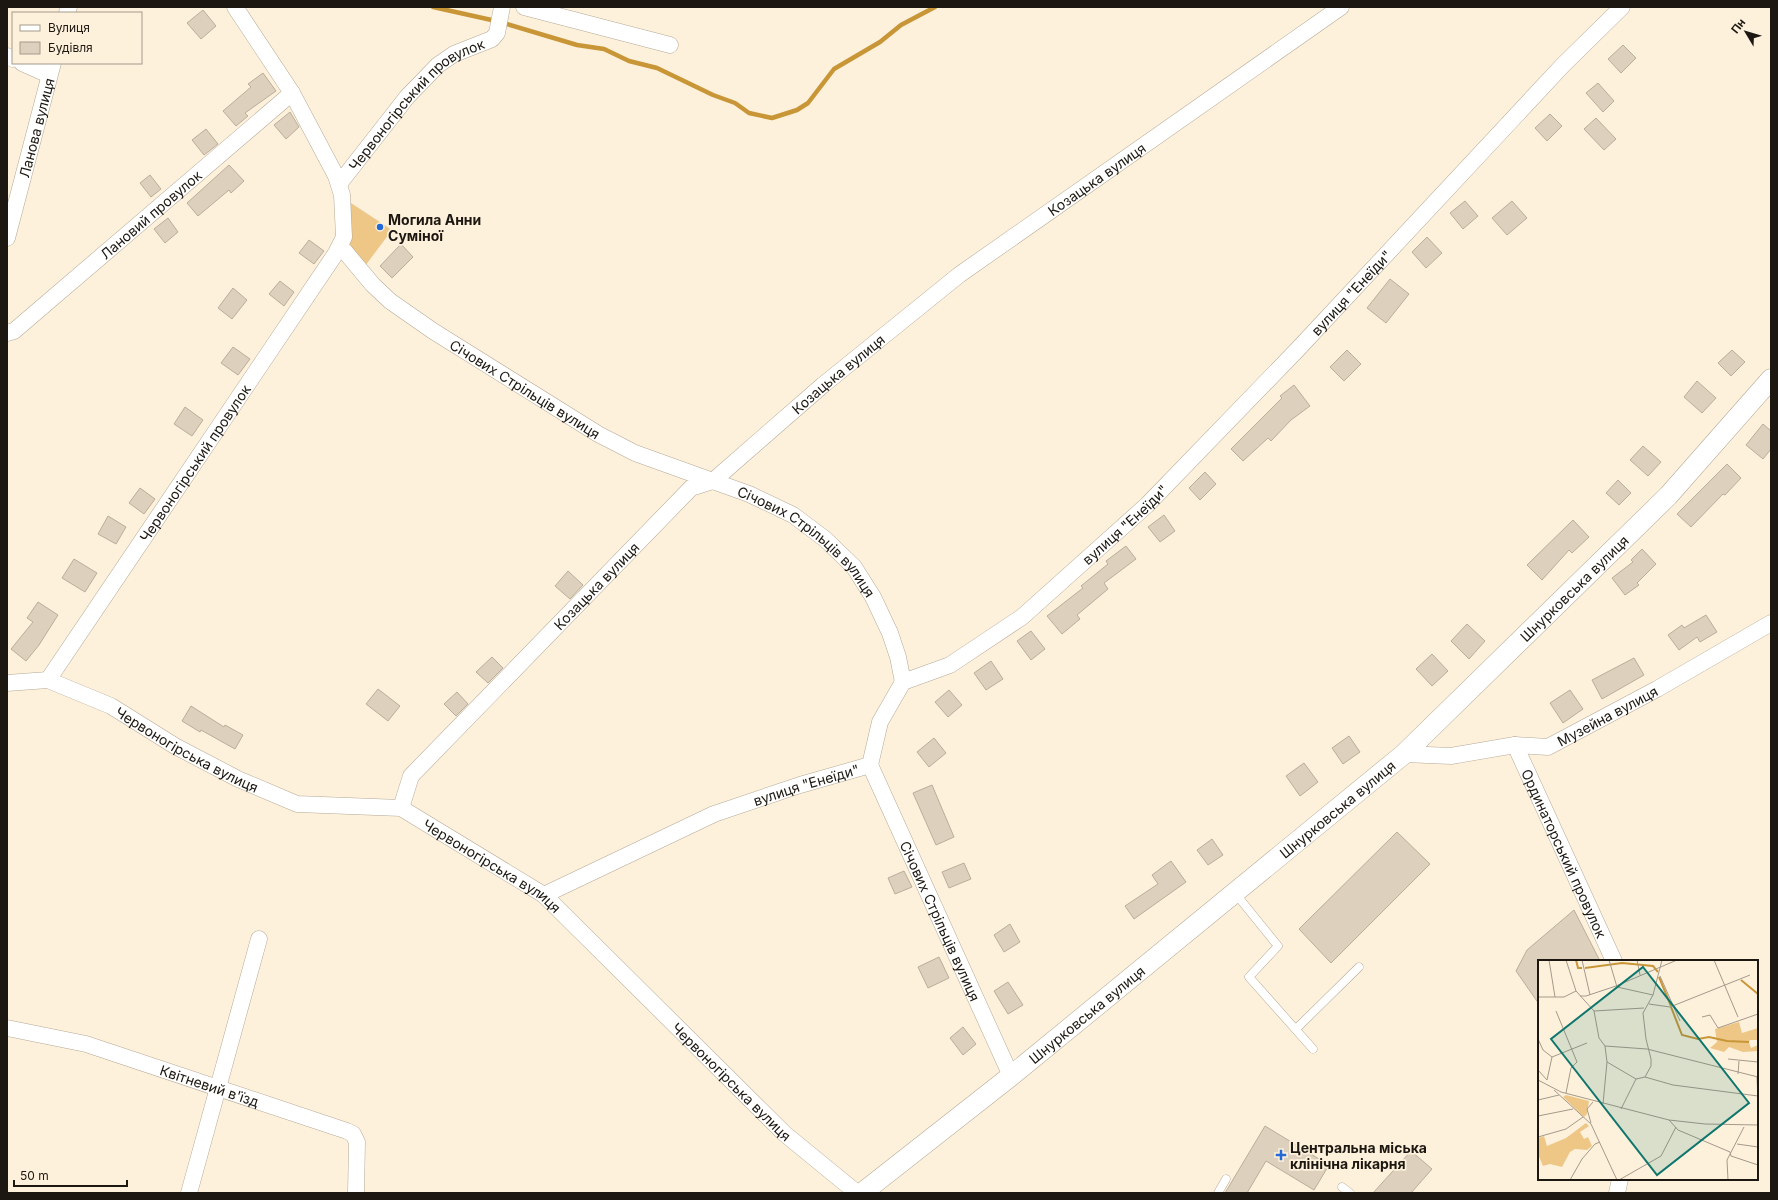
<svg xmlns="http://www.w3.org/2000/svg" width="1778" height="1200" viewBox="0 0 1778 1200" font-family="Inter,sans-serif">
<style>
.green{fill:#eec787}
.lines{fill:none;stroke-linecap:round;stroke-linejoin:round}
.stream{stroke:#c99637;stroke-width:4.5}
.building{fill:#ddd0bc;stroke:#baad9a}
.service-casing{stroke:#b5a996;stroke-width:9}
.minor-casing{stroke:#b5a996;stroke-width:17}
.tertiary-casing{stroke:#b5a996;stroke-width:21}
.service{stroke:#fff;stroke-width:8}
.minor{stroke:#fff;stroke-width:16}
.tertiary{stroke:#fff;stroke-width:20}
.poi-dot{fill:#236ad6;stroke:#fef1dc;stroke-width:1.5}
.labels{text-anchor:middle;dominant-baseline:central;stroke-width:3.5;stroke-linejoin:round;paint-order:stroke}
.street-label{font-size:14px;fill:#1c1710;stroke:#fef1dc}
.poi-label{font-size:14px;font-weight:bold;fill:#1c1710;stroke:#fef1dc;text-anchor:start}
.inset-river{fill:none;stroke:#c99637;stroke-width:2}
.inset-road{fill:none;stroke:#a49a8a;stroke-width:1}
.view{fill:#0f766e;fill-opacity:0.15;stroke:#0f766e;stroke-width:2}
.inset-edge{fill:none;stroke:#1c1710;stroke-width:2}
</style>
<rect width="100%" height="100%" fill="#fef1dc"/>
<polygon class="green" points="351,203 392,230 365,266 352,251 349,242 348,207"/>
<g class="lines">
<g class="stream">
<polyline points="433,7 496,21"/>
<polyline points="507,24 577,45 604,49 629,61 657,68 713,95 735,103 749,113 772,118 797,110 808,103 834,69 880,42 901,25 935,7"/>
</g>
</g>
<g class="building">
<polygon points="203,10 216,26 201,39 187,23"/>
<polygon points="1623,45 1636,58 1621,73 1608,59"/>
<polygon points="263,73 276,91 245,113 248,116 236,126 223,111 251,87 248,84"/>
<polygon points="1598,83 1614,101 1603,112 1586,93"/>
<polygon points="290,112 299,127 286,139 274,125"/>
<polygon points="1550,114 1562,126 1547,141 1535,128"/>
<polygon points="1596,118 1616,139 1604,150 1584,129"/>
<polygon points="206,129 218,144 204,155 192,140"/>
<polygon points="229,165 244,181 231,193 229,190 198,216 187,203"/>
<polygon points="150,175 161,189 151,197 140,183"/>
<polygon points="1465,201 1478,216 1463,229 1450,213"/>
<polygon points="1512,201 1527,218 1507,235 1492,218"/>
<polygon points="168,218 178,232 165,243 154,229"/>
<polygon points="1427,237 1442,253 1426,268 1412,252"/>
<polygon points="309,240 324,251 314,264 299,253"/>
<polygon points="401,244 413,257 392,278 380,266"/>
<polygon points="1390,279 1409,294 1386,323 1367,308"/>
<polygon points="280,281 294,292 284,306 269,294"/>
<polygon points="233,288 247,300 232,319 218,308"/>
<polygon points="233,347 250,359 238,375 221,363"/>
<polygon points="1347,350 1361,364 1344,381 1330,367"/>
<polygon points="1732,350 1745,362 1731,376 1718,363"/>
<polygon points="1697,381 1716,398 1702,413 1684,397"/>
<polygon points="1294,385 1310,406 1291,420 1271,441 1268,438 1243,461 1231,449 1282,398 1280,396"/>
<polygon points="185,407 203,420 192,436 174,424"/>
<polygon points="1763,424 1771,431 1771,449 1763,459 1746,445"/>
<polygon points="1643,446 1661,462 1648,476 1630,460"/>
<polygon points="1727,464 1741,478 1725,495 1723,494 1691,527 1677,514"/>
<polygon points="1205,472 1216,484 1200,500 1189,488"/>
<polygon points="1618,480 1631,493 1619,505 1606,493"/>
<polygon points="140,488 155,499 144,514 129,503"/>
<polygon points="1164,515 1175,531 1160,542 1148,527"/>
<polygon points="108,516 126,527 116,544 98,534"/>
<polygon points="1573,520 1589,537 1572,553 1569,550 1542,580 1527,565"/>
<polygon points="1126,546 1136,559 1104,583 1108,589 1077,615 1080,619 1062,634 1047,616 1083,588 1081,586 1108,564 1106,561"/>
<polygon points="1642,549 1656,564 1637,583 1639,585 1625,595 1612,578 1633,562 1631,560"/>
<polygon points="74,559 97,573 85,592 62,578"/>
<polygon points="568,571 583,585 570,599 555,586"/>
<polygon points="38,602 58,615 39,645 26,661 11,649 33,622 27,618"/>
<polygon points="1706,615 1717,632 1700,642 1697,637 1679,650 1668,635 1682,625 1684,628"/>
<polygon points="1467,624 1485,641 1469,659 1451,641"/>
<polygon points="1031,631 1045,649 1031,660 1017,641"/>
<polygon points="1432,654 1448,671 1432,686 1416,669"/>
<polygon points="492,657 503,668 488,683 476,672"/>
<polygon points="1634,658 1644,675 1602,699 1592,680"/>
<polygon points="991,661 1003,679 986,690 974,673"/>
<polygon points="378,689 400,706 388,721 366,704"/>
<polygon points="949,690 962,705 948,717 935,702"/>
<polygon points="1570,690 1583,709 1563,723 1550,703"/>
<polygon points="457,692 468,704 456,716 444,704"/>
<polygon points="191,706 224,727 225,725 243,735 235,749 201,730 200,732 182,721"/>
<polygon points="1349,736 1360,752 1343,764 1332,748"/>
<polygon points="934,738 946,753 929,767 917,752"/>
<polygon points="1304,763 1318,782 1300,796 1286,776"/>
<polygon points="932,785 954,837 936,845 913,793"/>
<polygon points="1397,832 1430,864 1331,963 1299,929"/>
<polygon points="1212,839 1223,855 1208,865 1197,850"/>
<polygon points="1171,861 1186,882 1134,919 1125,906 1158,884 1152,875"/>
<polygon points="964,863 971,879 949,888 942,872"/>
<polygon points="904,871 912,887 895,894 888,878"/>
<polygon points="1574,910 1600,961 1539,961 1539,1004 1516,971 1527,950"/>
<polygon points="1010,924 1020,942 1004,952 994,935"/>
<polygon points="939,957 949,978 928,988 918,967"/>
<polygon points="1008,982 1023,1005 1008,1014 994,991"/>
<polygon points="963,1027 976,1044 963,1055 950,1038"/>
<polygon points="1265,1126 1329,1165 1314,1190 1266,1161 1247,1193 1225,1193"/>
<polygon points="1411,1151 1432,1169 1411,1193 1373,1193"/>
</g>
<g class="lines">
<defs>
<g id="service">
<polyline points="1235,893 1278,946 1249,977 1313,1049"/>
<polyline points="1296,1029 1359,967"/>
<polyline points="1342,1187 1350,1193"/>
<polyline points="1218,1193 1226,1179"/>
</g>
<g id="minor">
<polyline points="524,7 670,45"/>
<polyline points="67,13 69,7"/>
<polyline points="7,56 13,59"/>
<polyline points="22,63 49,75"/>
<path id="s1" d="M339 184 407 97 438 65 454 54 492 39 497 33 502 7"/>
<path id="s2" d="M7 238 53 63"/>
<path id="s3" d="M341 244 342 248 373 285 390 301 433 331 598 434 635 453 749 494 793 515 825 539 854 567 873 597 890 633 898 657 903 682"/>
<path id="s4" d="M7 333 14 331 292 93"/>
<path id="s5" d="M48 680 336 253 344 237 342 195 336 176 292 93 235 7"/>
<path id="s6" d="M7 683 48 680 111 706 175 746 238 779 297 804 401 808 544 895 785 1134 857 1193"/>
<path id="s7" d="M1515 745 1614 961"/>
<path id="s8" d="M1404 754 1451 756 1515 745 1548 747 1657 689 1771 623"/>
<path id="s9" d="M870 765 1011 1076"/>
<path id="s10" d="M401 808 411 776 691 488 713 481 823 385 959 275 1341 7"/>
<path id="s11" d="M544 895 714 814 800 785 870 765 880 722 903 682 950 665 1022 617 1147 505 1298 349 1563 65 1622 7"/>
<path id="s12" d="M7 1028 86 1044 347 1131 353 1134 357 1142 356 1193"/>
<polyline points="189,1193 259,939"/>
<polyline points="1617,1193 1620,1179"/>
</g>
<g id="tertiary">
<path id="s13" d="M862 1193 1011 1076 1404 754 1668 496 1771 379"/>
</g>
</defs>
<use href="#service" class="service-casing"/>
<use href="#minor" class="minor-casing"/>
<use href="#tertiary" class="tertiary-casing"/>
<use href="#service" class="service"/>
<use href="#minor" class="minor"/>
<use href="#tertiary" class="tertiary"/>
</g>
<g class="poi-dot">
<circle cx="380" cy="227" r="4"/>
<path d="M1279 1149h4v4h4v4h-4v4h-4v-4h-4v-4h4z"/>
</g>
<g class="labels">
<g class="street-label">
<text stroke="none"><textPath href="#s1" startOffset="113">Червоногірський провулок</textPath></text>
<text stroke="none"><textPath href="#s2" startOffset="114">Ланова вулиця</textPath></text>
<text stroke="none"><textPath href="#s10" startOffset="947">Козацька вулиця</textPath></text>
<text stroke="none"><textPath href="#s4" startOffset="187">Лановий провулок</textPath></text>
<text stroke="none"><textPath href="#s11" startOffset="1041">вулиця "Енеїди"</textPath></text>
<text stroke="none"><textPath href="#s10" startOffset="623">Козацька вулиця</textPath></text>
<text stroke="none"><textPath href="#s3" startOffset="237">Січових Стрільців вулиця</textPath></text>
<text stroke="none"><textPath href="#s5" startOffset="262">Червоногірський провулок</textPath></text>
<text stroke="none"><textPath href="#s11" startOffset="717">вулиця "Енеїди"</textPath></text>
<text stroke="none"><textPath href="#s3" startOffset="561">Січових Стрільців вулиця</textPath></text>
<text stroke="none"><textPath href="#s10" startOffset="299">Козацька вулиця</textPath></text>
<text stroke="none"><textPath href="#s13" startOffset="935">Шнурковська вулиця</textPath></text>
<text stroke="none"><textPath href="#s8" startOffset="212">Музейна вулиця</textPath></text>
<text stroke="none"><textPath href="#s6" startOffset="197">Червоногірська вулиця</textPath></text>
<text stroke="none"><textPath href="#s11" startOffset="285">вулиця "Енеїди"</textPath></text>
<text stroke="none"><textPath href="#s13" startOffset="611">Шнурковська вулиця</textPath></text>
<text stroke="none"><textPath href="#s7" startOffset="119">Ординаторський провулок</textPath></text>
<text stroke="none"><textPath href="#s6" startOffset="532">Червоногірська вулиця</textPath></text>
<text stroke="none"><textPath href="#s9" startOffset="171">Січових Стрільців вулиця</textPath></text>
<text stroke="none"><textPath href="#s13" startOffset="287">Шнурковська вулиця</textPath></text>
<text stroke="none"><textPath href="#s6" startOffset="856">Червоногірська вулиця</textPath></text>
<text stroke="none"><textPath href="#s12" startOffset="211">Квітневий в'їзд</textPath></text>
</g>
<g class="poi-label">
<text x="388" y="219">Могила Анни<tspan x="388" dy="16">Суміної</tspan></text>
<text x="1290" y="1147">Центральна міська<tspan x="1290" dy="16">клінічна лікарня</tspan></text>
</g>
</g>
<g transform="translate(1538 960)">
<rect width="220" height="220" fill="#fef1dc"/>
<path d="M201 62 204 73 220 68V80H212L211 82 213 88 220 85V91L205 92 191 87 186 92 172 88 179 82 177 69ZM28 135 51 141 49 154 46 157 25 137ZM48 163 51 166 42 172 46 179 50 177 54 186 49 190 37 189 32 192 24 207 12 204 5 206 0 194V178L6 176 9 186 28 178Z" fill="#eec787"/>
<path class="inset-river" d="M38 0 40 8H44M47 8 84 3 115 6 120 12M121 17 133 46M203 20 220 34M133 47 144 75 160 79 171 77 189 81 211 82"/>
<path class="inset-road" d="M11 0 17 37M28 0 38 31 56 51 61 78 67 86 69 102 65 144M44 0 52 35M71 0 79 27 115 35M99 0 102 15M176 0 200 57M122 16 142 61M42 36H48L78 26 139 0M0 37H26L38 31M111 44 132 47 212 15M18 51 39 102 33 108 28 133M56 51 106 48M164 57 172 55 180 68 220 54M0 79 5 90 14 97M67 86 109 89 220 117M190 99 220 102M69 102 98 119 107 117 135 125 220 136M0 110 9 120M200 114 201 101M107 117 113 106V99L108 79 105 53 115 35 124 0M219 117 220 141M0 120 23 132 131 160 167 164 220 165M9 120 14 97 49 83M16 130 53 164 79 220M0 140 21 135M83 149 98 119M0 156 35 149M131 160 140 170 192 192 193 196 220 205M53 163 49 149 55 142M0 177 28 169 45 157M199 184 220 187M32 220 44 199 57 184 62 182M81 220 123 196 138 167M190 220 189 200 206 167"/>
<path class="view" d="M105 7 211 143 119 215 13 79Z"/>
<rect width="220" height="220" class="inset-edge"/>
</g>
<rect width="1778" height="1200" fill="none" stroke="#1c1710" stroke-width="16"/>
<rect x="12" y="12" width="130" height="52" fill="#fef1dc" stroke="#a49a8a"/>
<rect x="20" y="25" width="20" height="6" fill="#ffffff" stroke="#a49a8a"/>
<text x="48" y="32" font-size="12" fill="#1c1710">Вулиця</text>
<rect x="20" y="42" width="20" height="12" fill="#ddd0bc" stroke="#a49a8a"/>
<text x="48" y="52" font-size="12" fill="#1c1710">Будівля</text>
<g transform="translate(1746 32) rotate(308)" stroke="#fef1dc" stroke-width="3" paint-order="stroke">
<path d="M0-3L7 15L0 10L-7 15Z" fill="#1c1710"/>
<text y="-6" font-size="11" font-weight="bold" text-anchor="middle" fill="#1c1710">Пн</text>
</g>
<path d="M14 1180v6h113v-6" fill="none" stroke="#1c1710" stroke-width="2"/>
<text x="20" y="1180" font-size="12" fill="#1c1710" stroke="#fef1dc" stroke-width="3" paint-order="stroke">50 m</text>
</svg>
